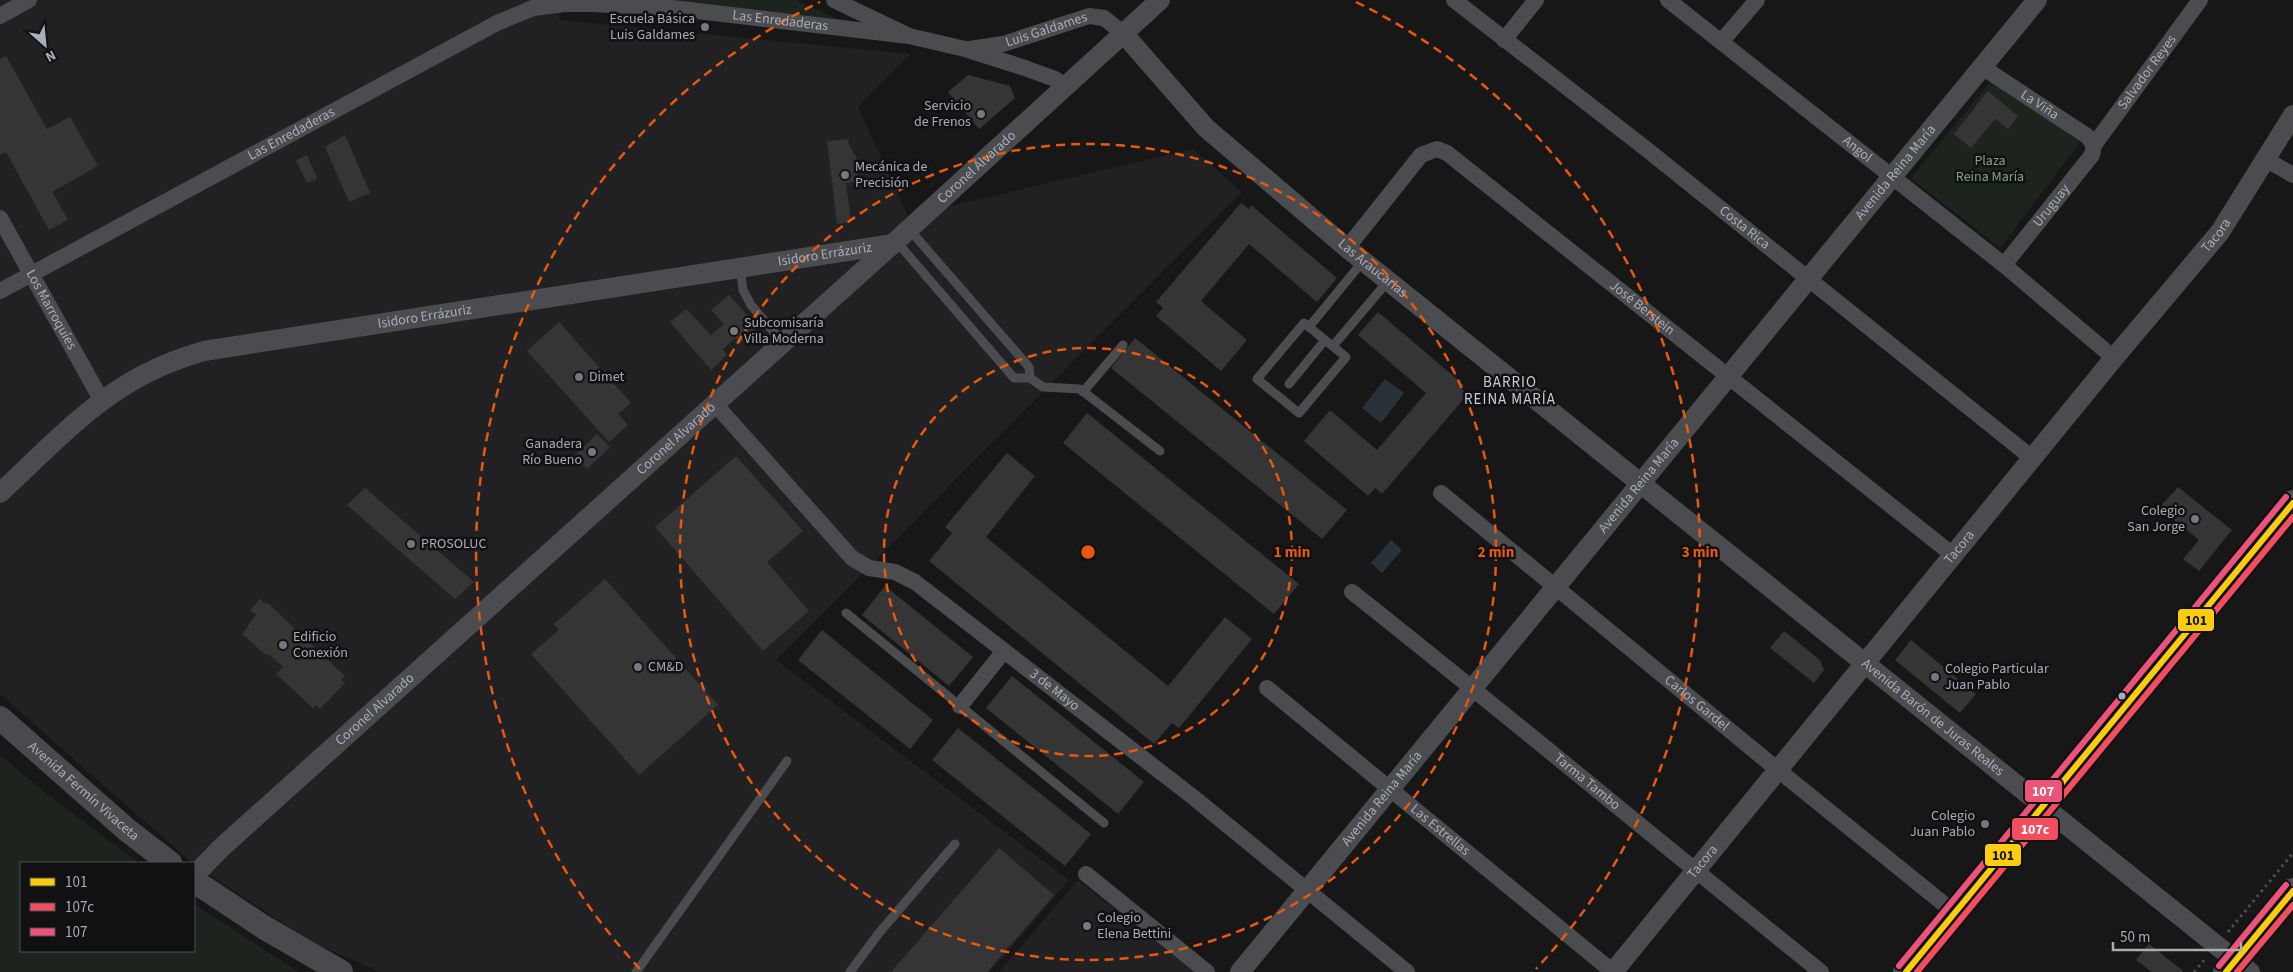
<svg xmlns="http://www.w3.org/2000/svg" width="2293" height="972" viewBox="0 0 2293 972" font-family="'Source Sans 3',sans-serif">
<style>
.built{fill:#212123}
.green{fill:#1d241e}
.water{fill:#2a3239}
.building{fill:#353536}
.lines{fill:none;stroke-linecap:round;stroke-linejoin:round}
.path{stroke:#4d4e52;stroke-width:3;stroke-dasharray:2.5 4;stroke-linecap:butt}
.service{stroke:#4b4c50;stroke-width:9}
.minor{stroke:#4b4c50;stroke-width:16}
.tertiary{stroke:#4b4c50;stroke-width:20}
.secondary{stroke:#4a4a4e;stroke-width:24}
.primary{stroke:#4d4f52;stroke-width:26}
.bus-1-casing{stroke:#111113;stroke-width:10}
.bus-2-casing{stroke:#111113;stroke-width:10}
.bus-3-casing{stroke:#111113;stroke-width:10}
.bus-1{stroke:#fccd0d;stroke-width:6}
.bus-2{stroke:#f34d60;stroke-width:6}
.bus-3{stroke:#ed5379;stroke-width:6}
.ring{fill:none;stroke:#e8590c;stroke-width:2.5;stroke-dasharray:9 6}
.poi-dot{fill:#757880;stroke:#111113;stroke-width:2}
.bus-dot{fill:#a8adb8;stroke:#111113;stroke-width:2}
.labels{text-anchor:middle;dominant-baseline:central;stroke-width:5;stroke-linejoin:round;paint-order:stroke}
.poi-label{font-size:14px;fill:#a8adb8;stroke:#111113;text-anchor:start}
.street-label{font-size:14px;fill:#a8adb8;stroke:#111113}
.park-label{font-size:14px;fill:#7fa381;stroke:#111113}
.neighbourhood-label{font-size:15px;letter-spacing:1px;fill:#c9ccd4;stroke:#111113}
.centre{fill:#e8590c;stroke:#111113;stroke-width:2.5}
.ring-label{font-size:15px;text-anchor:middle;font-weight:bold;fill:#e8590c;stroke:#111113;stroke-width:5;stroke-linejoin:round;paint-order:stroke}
.line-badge{stroke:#111113;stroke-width:2}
.badge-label{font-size:14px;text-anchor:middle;font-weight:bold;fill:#fff}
.pale-badge-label{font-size:14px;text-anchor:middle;font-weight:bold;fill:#111}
</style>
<rect width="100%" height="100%" fill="#171717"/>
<g class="built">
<polygon points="0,0 561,0 559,20 911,54 858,107 908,216 1193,149 1242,192 776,660 1069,880 990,972 381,972 311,942 192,863 0,694"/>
<polygon points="1078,880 1194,972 999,972"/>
</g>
<g class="green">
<polygon points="573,0 796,0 842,21"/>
<polygon points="1992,80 2080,142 2000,248 1911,178"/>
<polygon points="0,755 47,794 139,863 21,863 21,951 194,951 194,904 299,972 0,972"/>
</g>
<g class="water">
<polygon points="1385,379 1404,393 1381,423 1362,408"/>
<polygon points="1391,540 1402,550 1382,573 1371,563"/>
</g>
<g class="building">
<polygon points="6,56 47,129 70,117 98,166 52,192 68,220 49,230 6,152 0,155 0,59"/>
<polygon points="968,75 1010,86 1015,98 979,129 948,92"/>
<polygon points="1988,91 2018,116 2008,129 1995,119 1971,148 1954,134"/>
<polygon points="345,135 370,193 349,202 325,147"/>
<polygon points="848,139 849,145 862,167 854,182 846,183 851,222 837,224 827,141"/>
<polygon points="307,155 317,178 307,183 296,160"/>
<polygon points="1241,203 1249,209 1251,205 1337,278 1317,302 1249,244 1201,301 1247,340 1221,371 1156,316 1163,308 1156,302"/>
<polygon points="729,295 758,327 740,344 735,338 723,349 727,355 711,370 670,322 686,309 711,335 724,324 711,310"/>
<polygon points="1378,312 1464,385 1461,388 1468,394 1382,494 1375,488 1368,496 1304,441 1330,410 1377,450 1426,393 1358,335"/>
<polygon points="559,322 631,403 618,414 628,425 609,442 527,351"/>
<polygon points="1135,338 1347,510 1322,539 1111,368"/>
<polygon points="1087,413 1299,584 1274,614 1063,443"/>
<polygon points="597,434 610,447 587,469 574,456"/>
<polygon points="1007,453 1035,476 986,537 1168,686 1225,617 1252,639 1179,728 1172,723 1154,744 929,561 952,533 945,527"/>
<polygon points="736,456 803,531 767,562 809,611 763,651 655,527"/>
<polygon points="2178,487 2232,530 2199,571 2183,559 2199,540 2159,508"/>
<polygon points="365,488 474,582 455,599 347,505"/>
<polygon points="605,579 718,705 639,775 531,654 559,630 554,624"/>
<polygon points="885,586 973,657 949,686 862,615"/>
<polygon points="260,599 266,604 268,603 345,676 341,680 345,683 320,709 316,705 313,708 276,674 283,667 270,655 266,655 242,634 256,615 250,610"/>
<polygon points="822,630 933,720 910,749 798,660"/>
<polygon points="1784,631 1820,660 1824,670 1814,683 1770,648"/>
<polygon points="1911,640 1976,694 1960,713 1895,660"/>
<polygon points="1012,676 1144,782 1118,814 986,708"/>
<polygon points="958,728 1091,834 1065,866 932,760"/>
<polygon points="999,848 1054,895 987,972 891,972"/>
<polygon points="2149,944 2182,970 2183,972 2152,972 2136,960"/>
</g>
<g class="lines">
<g class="path">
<polyline points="2228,932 2293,853"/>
<polyline points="2194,972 2206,958"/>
</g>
<g class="service">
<polyline points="909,229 1029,367 1030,378"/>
<polyline points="896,241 1014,378 1030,378 1043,387 1080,389 1160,451"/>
<polyline points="740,268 743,290 751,305 783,343"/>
<polygon points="1304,323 1346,357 1299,413 1257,379"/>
<polyline points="1309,327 1363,261"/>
<polyline points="1333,346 1388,281"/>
<polyline points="1289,384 1325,340"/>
<polyline points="1083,392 1123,345"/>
<polyline points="846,613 1104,823"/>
<polyline points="636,972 787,761"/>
<polyline points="850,972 879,933 955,844"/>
</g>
<g class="minor">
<polyline points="834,0 909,36 965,49 1022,67 1055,79 1064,86"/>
<path id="s1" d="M1454 0 1645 148 2032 458"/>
<path id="s2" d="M1668 0 2004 265 2114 358"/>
<polyline points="0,16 29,0"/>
<polyline points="1504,40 1536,0"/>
<polyline points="1721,42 1757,0"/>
<path id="s3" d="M970 49 1003 44 1089 16 1104 18 1123 33"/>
<path id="s4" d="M1982 67 2087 136 2094 145"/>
<path id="s5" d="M2094 145 2200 0"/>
<polyline points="2267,160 2293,175"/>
<path id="s6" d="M0 218 102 401"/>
<path id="s7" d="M1347 248 1421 155 1437 149 1447 153 1953 555"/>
<path id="s8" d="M2004 265 2092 155 2094 145"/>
<path id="s9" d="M0 291 497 23 533 8 565 4H592L672 8 909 36"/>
<path id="s10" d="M715 404 852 558 869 568 895 572 915 582 1193 797 1407 972"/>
<path id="s11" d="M1441 493 1778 770 1955 913"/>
<path id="s12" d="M1352 592C1510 717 1664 846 1821 972"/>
<path id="s13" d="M1267 688 1613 972"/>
<polyline points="960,706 1004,651"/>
<polyline points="1086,874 1207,972"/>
</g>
<g class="tertiary">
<path id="s14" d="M1123 33 1206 128 1347 248 2250 972"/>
<path id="s15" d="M0 493C38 458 80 413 124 386 149 370 176 359 204 351L893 244"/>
<path id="s16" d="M194 876 221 848 896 241 1160 0"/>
<path id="s17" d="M1240 972 2037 0"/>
<path id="s18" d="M1613 972 2114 358 2220 232 2293 115"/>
</g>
<g class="secondary">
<path id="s19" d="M0 718 127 830 170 863"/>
<polyline points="194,881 265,928 341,972"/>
</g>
<g class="primary">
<polyline points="1906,972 2293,503"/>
<polyline points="2226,972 2293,891"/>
</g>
<defs>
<g id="bus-1">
<polyline points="1906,972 2293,503"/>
<polyline points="2226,972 2293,891"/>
</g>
<g id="bus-2">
<polyline points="1917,972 2293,517"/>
<polyline points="2237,972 2293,905"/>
</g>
<g id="bus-3">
<polyline points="1899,966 2286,497"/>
<polyline points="2219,966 2286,885"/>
</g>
</defs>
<use href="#bus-1" class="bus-1-casing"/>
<use href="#bus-2" class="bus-2-casing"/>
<use href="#bus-3" class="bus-3-casing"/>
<use href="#bus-1" class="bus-1"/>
<use href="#bus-2" class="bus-2"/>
<use href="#bus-3" class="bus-3"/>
</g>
<g class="ring">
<circle cx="1088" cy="552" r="204"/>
<circle cx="1088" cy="552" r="408"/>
<path d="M640 969A612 612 0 0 1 820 2M1356 2A612 612 0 0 1 1536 969"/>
</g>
<g class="poi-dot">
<circle cx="705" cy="27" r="5"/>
<circle cx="981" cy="114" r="5"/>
<circle cx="845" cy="175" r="5"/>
<circle cx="734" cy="331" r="5"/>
<circle cx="579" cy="377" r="5"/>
<circle cx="592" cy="452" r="5"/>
<circle cx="2195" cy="519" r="5"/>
<circle cx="411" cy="544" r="5"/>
<circle cx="283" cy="645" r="5"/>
<circle cx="638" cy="667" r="5"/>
<circle cx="1935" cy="677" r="5"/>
<circle cx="1985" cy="824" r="5"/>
<circle cx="1087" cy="926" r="5"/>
</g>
<circle class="bus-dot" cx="2122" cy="696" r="4.5"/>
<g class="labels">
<g class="poi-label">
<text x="695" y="19" text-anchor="end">Escuela Básica<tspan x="695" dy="16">Luis Galdames</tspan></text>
<text x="971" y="106" text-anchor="end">Servicio<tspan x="971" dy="16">de Frenos</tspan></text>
<text x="855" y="167">Mecánica de<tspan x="855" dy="16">Precisión</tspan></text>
<text x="744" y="323">Subcomisaría<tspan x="744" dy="16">Villa Moderna</tspan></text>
<text x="589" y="377">Dimet</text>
<text x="582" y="444" text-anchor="end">Ganadera<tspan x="582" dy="16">Río Bueno</tspan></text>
<text x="2185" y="511" text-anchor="end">Colegio<tspan x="2185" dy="16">San Jorge</tspan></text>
<text x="421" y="544">PROSOLUC</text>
<text x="293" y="637">Edificio<tspan x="293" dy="16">Conexión</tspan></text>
<text x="648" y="667">CM&amp;D</text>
<text x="1945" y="669">Colegio Particular<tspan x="1945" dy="16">Juan Pablo</tspan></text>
<text x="1975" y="816" text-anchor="end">Colegio<tspan x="1975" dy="16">Juan Pablo</tspan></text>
<text x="1097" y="918">Colegio<tspan x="1097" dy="16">Elena Bettini</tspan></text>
</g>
<g class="street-label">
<text stroke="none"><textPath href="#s9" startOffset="852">Las Enredaderas</textPath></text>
<text stroke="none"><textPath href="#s3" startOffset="79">Luis Galdames</textPath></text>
<text stroke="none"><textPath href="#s5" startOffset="90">Salvador Reyes</textPath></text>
<text stroke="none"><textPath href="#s4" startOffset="69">La Viña</textPath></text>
<text stroke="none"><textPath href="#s9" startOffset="331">Las Enredaderas</textPath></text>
<text stroke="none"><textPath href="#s2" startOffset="241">Angol</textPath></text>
<text stroke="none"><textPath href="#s16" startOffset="1056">Coronel Alvarado</textPath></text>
<text stroke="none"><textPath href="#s17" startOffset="1034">Avenida Reina María</textPath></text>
<text stroke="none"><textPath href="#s8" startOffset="76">Uruguay</textPath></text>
<text stroke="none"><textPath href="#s1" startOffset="369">Costa Rica</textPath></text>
<text stroke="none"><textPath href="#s18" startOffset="952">Tacora</textPath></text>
<text stroke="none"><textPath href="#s15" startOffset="880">Isidoro Errázuriz</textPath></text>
<text stroke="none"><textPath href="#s14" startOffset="344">Las Araucarias</textPath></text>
<text stroke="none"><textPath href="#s7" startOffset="396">José Berstein</textPath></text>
<text stroke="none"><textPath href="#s6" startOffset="105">Los Marroquíes</textPath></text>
<text stroke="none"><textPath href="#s15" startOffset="475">Isidoro Errázuriz</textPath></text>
<text stroke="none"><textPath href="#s16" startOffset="651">Coronel Alvarado</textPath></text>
<text stroke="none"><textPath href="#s17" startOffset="629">Avenida Reina María</textPath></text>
<text stroke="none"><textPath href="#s18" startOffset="548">Tacora</textPath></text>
<text stroke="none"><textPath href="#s10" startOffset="451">3 de Mayo</textPath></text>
<text stroke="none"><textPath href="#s11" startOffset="331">Carlos Gardel</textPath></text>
<text stroke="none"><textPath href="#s16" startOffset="246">Coronel Alvarado</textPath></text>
<text stroke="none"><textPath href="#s14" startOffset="1062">Avenida Barón de Juras Reales</textPath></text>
<text stroke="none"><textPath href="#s12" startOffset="302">Tarma Tambo</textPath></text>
<text stroke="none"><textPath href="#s19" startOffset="111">Avenida Fermín Vivaceta</textPath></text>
<text stroke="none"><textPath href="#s17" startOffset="224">Avenida Reina María</textPath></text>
<text stroke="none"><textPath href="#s13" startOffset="224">Las Estrellas</textPath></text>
<text stroke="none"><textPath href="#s18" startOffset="142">Tacora</textPath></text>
</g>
<g class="park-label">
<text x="1990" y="161">Plaza<tspan x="1990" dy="16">Reina María</tspan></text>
</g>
<g class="neighbourhood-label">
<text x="1510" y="382">BARRIO<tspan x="1510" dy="17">REINA MARÍA</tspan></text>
</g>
</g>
<circle cx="1088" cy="552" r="8" class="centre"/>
<g class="ring-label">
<text x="1292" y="557">1 min</text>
<text x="1496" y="557">2 min</text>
<text x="1700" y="557">3 min</text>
</g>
<g class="line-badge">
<rect x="2177" y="608" width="38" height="24" rx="5" fill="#fccd0d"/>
<rect x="2024" y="779" width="39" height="24" rx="5" fill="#ed5379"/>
<rect x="2011" y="817" width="48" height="24" rx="5" fill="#f34d60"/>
<rect x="1984" y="843" width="38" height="24" rx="5" fill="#fccd0d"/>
</g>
<g class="badge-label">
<text x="2043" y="796">107</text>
<text x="2035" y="834">107c</text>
</g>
<g class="pale-badge-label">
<text x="2196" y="625">101</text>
<text x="2003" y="860">101</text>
</g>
<rect x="20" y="862" width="175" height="90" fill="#111113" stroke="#4d4f55"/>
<rect x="30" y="878" width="25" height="8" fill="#fccd0d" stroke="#4d4f55"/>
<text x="65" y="887" font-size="15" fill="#a8adb8">101</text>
<rect x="30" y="903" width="25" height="8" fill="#f34d60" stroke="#4d4f55"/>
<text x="65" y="912" font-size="15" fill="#a8adb8">107c</text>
<rect x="30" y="928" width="25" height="8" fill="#ed5379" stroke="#4d4f55"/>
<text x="65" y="937" font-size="15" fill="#a8adb8">107</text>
<g transform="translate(45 45) rotate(153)" stroke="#111113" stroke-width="4" paint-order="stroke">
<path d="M0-4L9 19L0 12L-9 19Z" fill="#a8adb8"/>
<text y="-8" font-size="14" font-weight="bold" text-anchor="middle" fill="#a8adb8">N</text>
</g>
<path d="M2113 942v8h128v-8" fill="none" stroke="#a8adb8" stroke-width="2.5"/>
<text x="2120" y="942" font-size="15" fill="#a8adb8" stroke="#111113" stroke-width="4" paint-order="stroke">50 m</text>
</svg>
